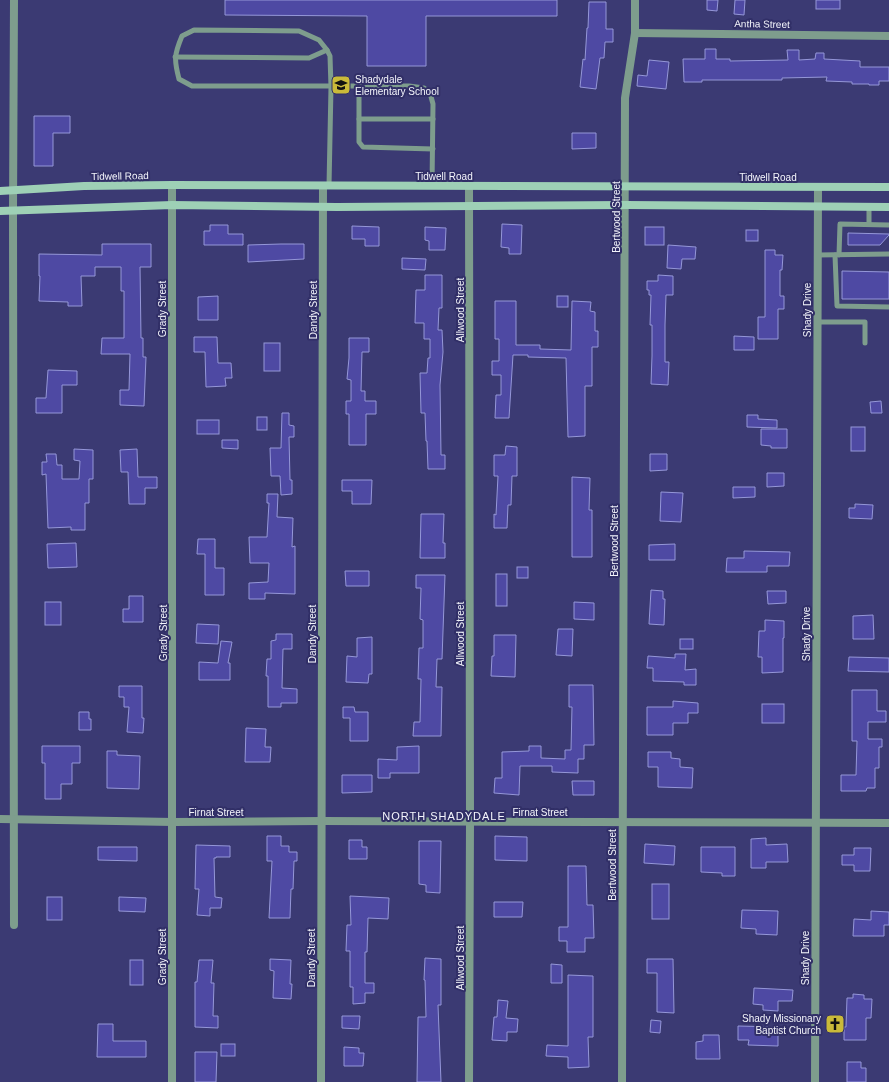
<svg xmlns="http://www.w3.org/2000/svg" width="889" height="1082" viewBox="0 0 889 1082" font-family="Helvetica,sans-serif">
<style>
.building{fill:#4e49a3;stroke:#9597d8}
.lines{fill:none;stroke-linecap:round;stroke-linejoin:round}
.service{stroke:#7e9d8d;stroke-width:5}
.minor{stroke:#7e9d8d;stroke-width:8}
.secondary{stroke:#9ed0b6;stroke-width:8}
.labels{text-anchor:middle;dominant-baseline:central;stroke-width:4;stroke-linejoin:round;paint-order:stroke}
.street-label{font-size:10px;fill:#f3f4fb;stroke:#312f67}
.poi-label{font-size:10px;fill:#f3f4fb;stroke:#312f67;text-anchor:start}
.neighbourhood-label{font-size:11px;letter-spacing:1px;fill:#f3f4fb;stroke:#312f67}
</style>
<rect width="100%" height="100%" fill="#3b3a73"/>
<g class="building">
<polygon points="225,0 557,0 557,16 426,16 426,66 367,66 367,16 225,15"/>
<polygon points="707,0 718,0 717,11 707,10"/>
<polygon points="735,0 745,0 744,15 734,14"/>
<rect x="816" y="0" width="24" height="9"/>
<polygon points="589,2 606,2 606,29 613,29 613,42 605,42 604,58 600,58 596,89 580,87 583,59 585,60 587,28 588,28"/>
<polygon points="705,49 716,49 716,59 730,59 730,61 788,60 787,50 799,50 799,60 815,59 816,53 824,53 824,59 860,61 860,67 889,67 889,81 879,81 879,85 869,85 869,84 852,84 852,82 826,81 827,77 782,78 782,80 702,80 702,82 684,82 683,59 705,59"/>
<polygon points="649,60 669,62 666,89 637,86 638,75 647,76"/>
<polygon points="34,116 70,116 70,133 53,133 53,166 34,166"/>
<polygon points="572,133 596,133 596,148 572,149"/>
<polygon points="502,224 522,225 521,254 509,254 509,248 501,247"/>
<polygon points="210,225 228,225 228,234 243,234 243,245 204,245 204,231 210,231"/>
<polygon points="352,226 379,227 379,246 365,246 365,239 352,239"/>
<polygon points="425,227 446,228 445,250 429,250 429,241 425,240"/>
<rect x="645" y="227" width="19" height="18"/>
<rect x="746" y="230" width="12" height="11"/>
<polygon points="848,233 889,234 889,235 880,245 848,245"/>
<polygon points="102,244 151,244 151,267 140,267 141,338 143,338 143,357 146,357 144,406 120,405 120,390 129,390 130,354 101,354 102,338 124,338 124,291 121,291 121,267 95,267 95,276 81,276 82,306 68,306 68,302 39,301 40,276 39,276 39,254 102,255"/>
<polygon points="281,244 304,244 304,259 248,262 248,245"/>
<polygon points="668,245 696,247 695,259 682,259 681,269 667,268"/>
<polygon points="765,250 775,250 775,255 783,255 782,270 780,270 780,296 784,296 784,309 778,309 778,339 758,339 758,317 765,317"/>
<polygon points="402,258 426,259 425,270 402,269"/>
<polygon points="842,271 889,272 889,299 842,299"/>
<polygon points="425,275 442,275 442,308 439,308 438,330 442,330 443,352 440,385 441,455 445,455 445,469 428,469 427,441 426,441 425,413 421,413 420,373 427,373 428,358 430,358 430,339 424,339 424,323 415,323 416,290 425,290"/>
<polygon points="658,275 673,276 673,295 666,295 665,325 665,362 669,362 668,385 651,384 652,356 652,325 650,325 651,295 649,295 649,290 647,290 647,281 658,281"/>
<polygon points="218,296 218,320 198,320 198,297"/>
<rect x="557" y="296" width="11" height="11"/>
<polygon points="495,301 516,301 516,345 540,345 540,349 571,350 572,301 591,302 590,311 595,312 595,331 598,331 598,347 592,347 592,386 585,386 585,436 568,437 566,358 528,357 528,355 513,355 509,418 495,418 496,395 501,395 501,375 492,375 492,361 499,361 499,339 495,339"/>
<polygon points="734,336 754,337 754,350 734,350"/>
<polygon points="194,337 217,337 218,363 231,363 232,378 225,378 226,386 206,387 205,352 194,352"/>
<polygon points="349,338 369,338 369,352 362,352 361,391 365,391 365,401 376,401 376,414 366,414 366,445 349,445 349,414 346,414 346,401 351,401 351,380 347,379 349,358"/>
<rect x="264" y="343" width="16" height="28"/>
<polygon points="48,370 77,371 77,385 62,385 62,413 36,413 36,398 46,398"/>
<polygon points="881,401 882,413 871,413 870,402"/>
<polygon points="282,413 289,413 289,425 294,426 294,437 289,437 290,480 292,480 292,494 281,495 280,476 271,476 270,448 281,448"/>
<polygon points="747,415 758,415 758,419 777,420 777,428 747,427"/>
<rect x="257" y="417" width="10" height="13"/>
<rect x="197" y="420" width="22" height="14"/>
<rect x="851" y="427" width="14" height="24"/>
<polygon points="761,429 787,429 787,448 771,448 771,446 761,445"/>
<polygon points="222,440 238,440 238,449 222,448"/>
<polygon points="506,446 517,447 517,476 512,476 511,505 508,505 507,528 494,528 494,514 496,515 498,476 494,476 494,455 505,455"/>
<polygon points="74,449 93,450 93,479 89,479 89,503 85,503 85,530 71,530 71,527 48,528 46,474 42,475 42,462 47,462 46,454 56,454 57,465 62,465 62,479 79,479 80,461 74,460"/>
<polygon points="137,449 138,477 157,477 157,488 145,488 145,504 129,504 128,472 121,472 120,450"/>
<polygon points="650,454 667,454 667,470 650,471"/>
<polygon points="767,473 784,473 784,486 767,487"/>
<polygon points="572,477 590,478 589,510 592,510 592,557 572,557"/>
<polygon points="342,480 372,480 371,504 352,504 352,491 342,491"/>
<polygon points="733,487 755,487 755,497 733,498"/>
<polygon points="661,492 683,493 681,522 660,521"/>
<polygon points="267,494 278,494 277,517 293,518 292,547 295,546 295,594 265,593 265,599 249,599 249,583 268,582 269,563 250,563 249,537 267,537 269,503 267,503"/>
<polygon points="855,504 873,505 872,519 849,518 849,508 855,508"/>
<polygon points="421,514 444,514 443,543 445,543 445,558 420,558"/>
<polygon points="198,539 215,539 215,568 224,568 224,595 205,595 205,554 197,554"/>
<polygon points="76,543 77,567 48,568 47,544"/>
<polygon points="675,544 675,560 649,560 649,545"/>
<polygon points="744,551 790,552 789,566 767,566 767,572 726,572 727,558 744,558"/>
<rect x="517" y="567" width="11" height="11"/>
<polygon points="345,571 369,571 369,586 346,586"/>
<rect x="496" y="574" width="11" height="32"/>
<polygon points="416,575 445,575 442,659 437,659 436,687 442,687 441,736 413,736 414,722 420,722 421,679 418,679 419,648 423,648 423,620 420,619 421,588 416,588"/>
<polygon points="651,590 663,591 663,599 665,599 664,625 649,624"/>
<polygon points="767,591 786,591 786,603 768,604"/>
<polygon points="129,596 143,596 143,622 123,622 123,609 129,609"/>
<rect x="45" y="602" width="16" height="23"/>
<polygon points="574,602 594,603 594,620 574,619"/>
<polygon points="873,615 874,639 853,639 853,616"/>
<polygon points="765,620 784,621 784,638 783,638 783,672 762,673 762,657 758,657 759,631 765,631"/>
<polygon points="197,624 219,625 218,644 196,643"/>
<polygon points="558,629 573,629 572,656 556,655"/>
<polygon points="276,634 292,634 292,649 283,649 282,688 297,689 297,703 281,703 281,707 268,707 268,676 266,676 267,659 271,659 271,641 276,640"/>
<polygon points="494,635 516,635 515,677 491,676 492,656 494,656"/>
<polygon points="372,637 372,674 369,674 368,683 346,682 347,656 357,657 357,638"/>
<rect x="680" y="639" width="13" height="10"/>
<polygon points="221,641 232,642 228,663 230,663 230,680 199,680 199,662 218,663"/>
<polygon points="675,654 686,654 685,670 696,669 696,685 684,685 684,682 653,681 653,668 647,668 648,656 675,658"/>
<polygon points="849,657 889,658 889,672 848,671"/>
<polygon points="569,685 593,685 594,745 584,745 584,759 578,759 578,773 552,772 552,766 520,766 519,795 494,793 495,778 502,778 502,752 529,751 529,746 541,746 541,758 565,759 565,750 571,750 572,707 569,707"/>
<polygon points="119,686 142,686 142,718 144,718 143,733 127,732 129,707 124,707 124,697 119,697"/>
<polygon points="852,690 877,690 877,711 886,711 886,722 868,722 868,739 882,739 882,747 879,747 879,768 875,768 875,788 867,788 866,791 841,791 841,775 856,775 857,741 852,741"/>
<polygon points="673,701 698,703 698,713 688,713 688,723 673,723 673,735 647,735 647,707 673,707"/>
<rect x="762" y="704" width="22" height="19"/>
<polygon points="343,707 354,707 355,712 368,712 368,741 350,741 350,718 343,718"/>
<polygon points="79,712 89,712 89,719 91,719 91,730 79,730"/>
<polygon points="246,728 266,729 265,747 271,747 270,762 245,762"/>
<polygon points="42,746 80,746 80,763 72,763 72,784 61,784 61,799 45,799 45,763 42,763"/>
<polygon points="419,746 419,773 390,773 390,778 378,778 378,759 397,760 397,747"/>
<polygon points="107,751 117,751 117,755 140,756 139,789 107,788"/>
<polygon points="648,752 671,752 671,758 680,759 680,767 693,768 692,788 658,787 658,767 648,767"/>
<polygon points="342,775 372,775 372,792 342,793"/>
<polygon points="572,781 594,781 594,795 573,795"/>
<polygon points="267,836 281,836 281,846 289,846 289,852 297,852 297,861 294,861 293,889 291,889 290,918 269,918 272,861 267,861"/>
<polygon points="495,836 527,837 527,861 495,860"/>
<polygon points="766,838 766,845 787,844 788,862 766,862 766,868 751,868 751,839"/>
<polygon points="349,840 362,840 362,847 367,847 367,859 349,859"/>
<polygon points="419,841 441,841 440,893 426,892 426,885 419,884"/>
<polygon points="645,844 675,846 674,865 644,863"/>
<polygon points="196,845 230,846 230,857 216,857 216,858 214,858 215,897 222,898 221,908 210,908 210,916 197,915 199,889 195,889"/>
<polygon points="98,847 137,847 137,861 98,860"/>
<polygon points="701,847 735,847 735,876 722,876 722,873 701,872"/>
<polygon points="854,848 871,848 870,871 854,871 854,865 842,865 842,855 854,855"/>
<polygon points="568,866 586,866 587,905 593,905 594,938 585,938 585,952 567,952 567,941 559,941 559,927 568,927"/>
<rect x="652" y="884" width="17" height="35"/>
<polygon points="350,896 389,898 388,919 368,918 367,952 365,952 365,983 374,983 374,993 365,993 365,1003 353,1004 353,987 350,987 350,951 346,951 347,925 351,925"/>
<rect x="47" y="897" width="15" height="23"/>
<polygon points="119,897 146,898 145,912 119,911"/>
<polygon points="494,902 523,902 522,917 494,917"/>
<polygon points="742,910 778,911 777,935 756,934 756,929 741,928"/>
<polygon points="871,911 889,912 889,925 884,925 884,936 853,936 854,919 871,920"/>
<polygon points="425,958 441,959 441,1005 438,1005 441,1082 417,1082 418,1017 426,1017 425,980 424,980"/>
<polygon points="270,959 291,960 290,984 292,984 291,999 273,998 274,971 270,970"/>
<polygon points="647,959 673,959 674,1013 657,1012 657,973 647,973"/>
<rect x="130" y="960" width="13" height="25"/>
<polygon points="199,960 213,960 211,983 214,983 213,1016 218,1016 218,1028 195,1027 195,982 197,982"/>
<polygon points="551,964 562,965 562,983 551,983"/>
<polygon points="568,975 593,976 593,1037 588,1037 589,1067 568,1068 568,1057 546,1056 547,1045 568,1046"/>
<polygon points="754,988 793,990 792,1001 778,1001 778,1011 763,1010 763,1005 753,1004"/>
<polygon points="853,994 864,995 864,999 872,999 871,1018 866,1018 866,1040 844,1040 844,1027 846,1027 847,998 853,998"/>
<polygon points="498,1000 508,1001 506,1018 518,1019 517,1032 507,1032 507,1041 492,1040 494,1017 497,1017"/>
<polygon points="342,1016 360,1016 359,1029 342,1028"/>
<polygon points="651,1020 661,1021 660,1033 650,1032"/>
<polygon points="98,1024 113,1024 113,1041 146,1041 146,1057 97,1057"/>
<polygon points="738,1026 778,1027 778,1046 748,1045 749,1040 738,1040"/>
<polygon points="703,1035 719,1035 720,1059 696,1059 696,1042 703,1041"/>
<rect x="221" y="1044" width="14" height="12"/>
<polygon points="344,1047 359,1048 359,1053 364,1053 363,1066 344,1066"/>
<polygon points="195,1052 217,1052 216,1082 195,1082"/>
<polygon points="847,1062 861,1062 861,1068 866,1068 866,1082 847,1082"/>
</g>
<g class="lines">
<g class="service">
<polyline points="175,57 309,58 327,50"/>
<polyline points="359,87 359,142 363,147 433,149"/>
<polyline points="359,119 433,119"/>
<path d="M329 186 331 87 330 56 327 50 319 40 299 31 194 30 182 36C174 55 174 60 179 79L192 86H409L424 88 430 93 433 104 432 186"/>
<polyline points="869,207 869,224"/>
<polyline points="817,255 889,254"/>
<polyline points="835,255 837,306 889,307"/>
<polyline points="839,255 840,224 889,225"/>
<polyline points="817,322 865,322 865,343"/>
</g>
<g class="minor">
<polyline points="14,0 13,211 14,925"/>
<polyline points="635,33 889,36"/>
<polyline points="172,185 172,1082"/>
<polyline points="0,819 173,822 322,821 889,823"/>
<polyline points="321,1082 323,186"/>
<polyline points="469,1082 470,822 469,187"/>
<polyline points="622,1082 625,98 635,33 635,0"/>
<polyline points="815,1082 818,187"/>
</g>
<g class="secondary">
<polyline points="0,191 84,186 172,185 889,187"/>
<polyline points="0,211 172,205 337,207 626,205 889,207"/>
</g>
</g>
<defs>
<symbol id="school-square" viewBox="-11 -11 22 22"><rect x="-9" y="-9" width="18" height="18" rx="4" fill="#caba39" stroke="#312f67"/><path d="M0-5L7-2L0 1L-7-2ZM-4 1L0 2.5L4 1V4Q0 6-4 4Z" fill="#111"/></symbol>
<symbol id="church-square" viewBox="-11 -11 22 22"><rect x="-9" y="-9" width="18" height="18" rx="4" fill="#caba39" stroke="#312f67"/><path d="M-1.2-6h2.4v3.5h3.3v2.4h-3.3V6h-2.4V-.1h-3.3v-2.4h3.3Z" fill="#111"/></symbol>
</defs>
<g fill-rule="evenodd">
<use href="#school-square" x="330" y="74" width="22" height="22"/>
<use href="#church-square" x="824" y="1013" width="22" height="22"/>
</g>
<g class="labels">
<g class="street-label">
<text transform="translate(762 24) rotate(1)">Antha Street</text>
<text transform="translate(120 176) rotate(-1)">Tidwell Road</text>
<text x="444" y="176">Tidwell Road</text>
<text x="768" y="177">Tidwell Road</text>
<text transform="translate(616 217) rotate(-90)">Bertwood Street</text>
<text transform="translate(162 309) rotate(-90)">Grady Street</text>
<text transform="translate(313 310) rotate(-90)">Dandy Street</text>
<text transform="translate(460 310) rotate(-90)">Allwood Street</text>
<text transform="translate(807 310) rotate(-90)">Shady Drive</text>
<text transform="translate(614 541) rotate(-90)">Bertwood Street</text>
<text transform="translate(163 633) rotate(-90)">Grady Street</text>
<text transform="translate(312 634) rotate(-90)">Dandy Street</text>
<text transform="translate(460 634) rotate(-90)">Allwood Street</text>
<text transform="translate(806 634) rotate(-90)">Shady Drive</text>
<text x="216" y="812">Firnat Street</text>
<text x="540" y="812">Firnat Street</text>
<text transform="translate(612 865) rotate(-90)">Bertwood Street</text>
<text transform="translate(162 957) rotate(-90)">Grady Street</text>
<text transform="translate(311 958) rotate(-90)">Dandy Street</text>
<text transform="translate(460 958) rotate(-90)">Allwood Street</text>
<text transform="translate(805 958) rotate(-90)">Shady Drive</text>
</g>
<g class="poi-label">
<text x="355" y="79">Shadydale<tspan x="355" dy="12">Elementary School</tspan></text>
<text x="821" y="1018" text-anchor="end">Shady Missionary<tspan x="821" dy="12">Baptist Church</tspan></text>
</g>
<g class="neighbourhood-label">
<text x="444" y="816">NORTH SHADYDALE</text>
</g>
</g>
</svg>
